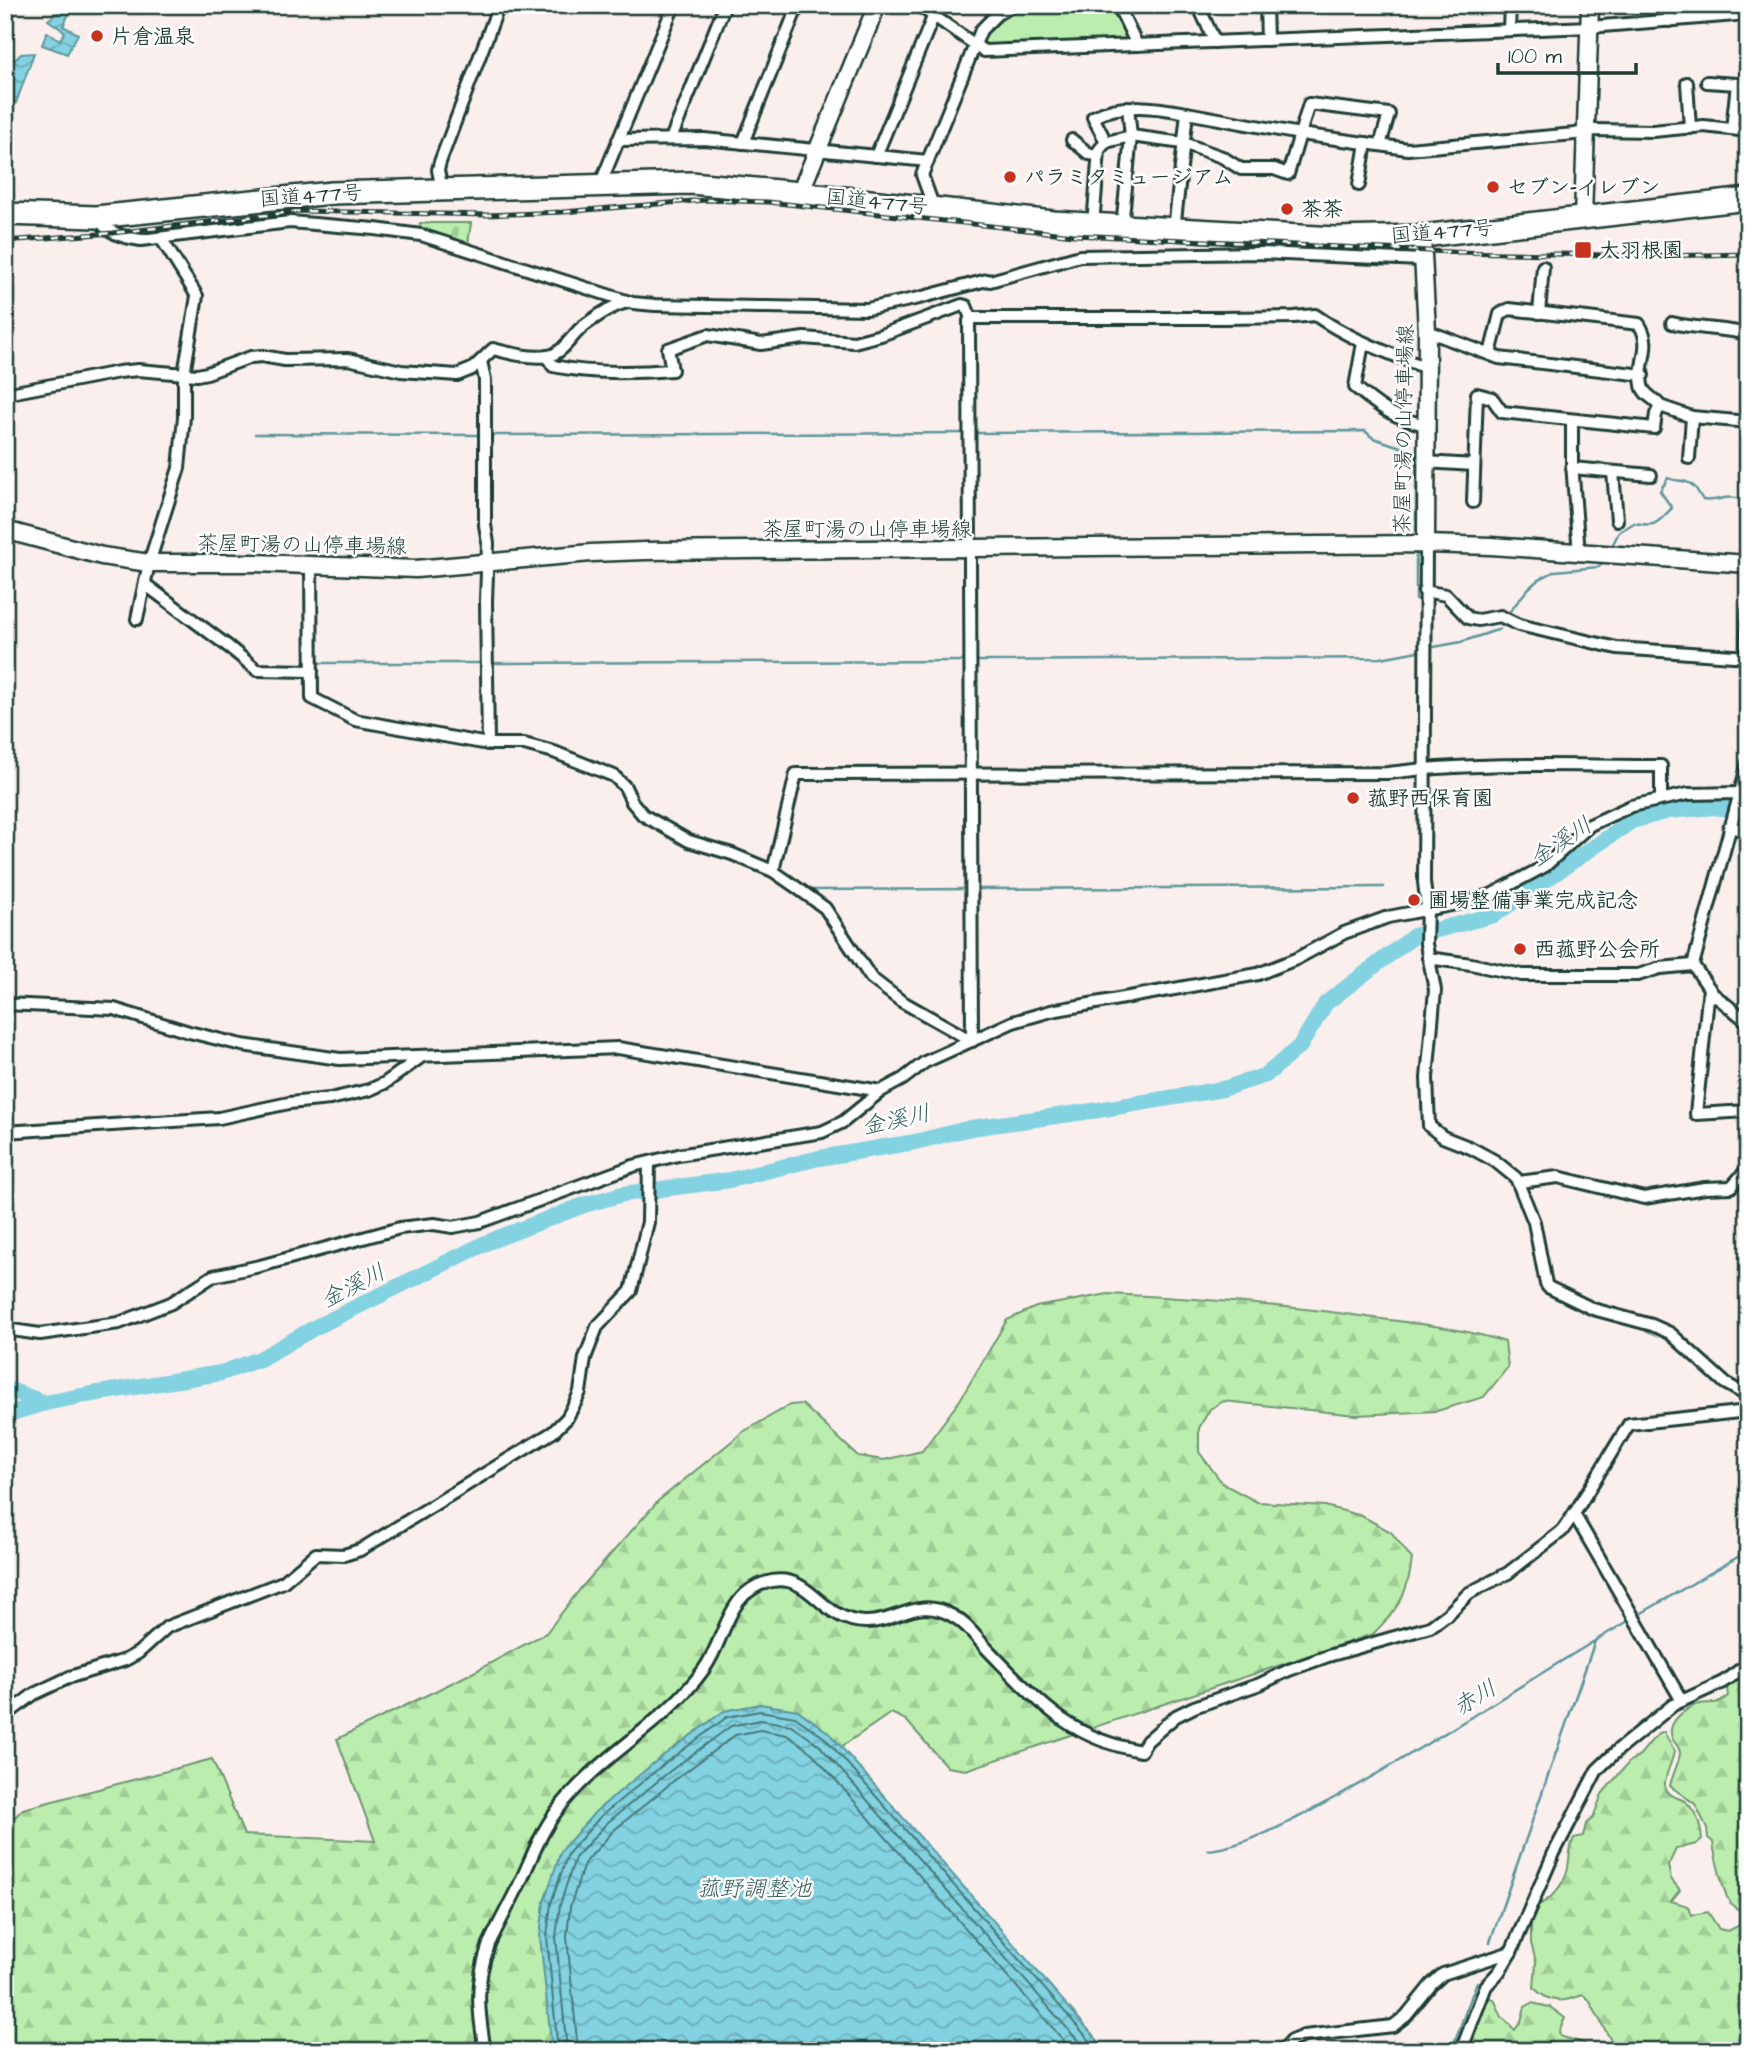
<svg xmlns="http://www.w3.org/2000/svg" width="1753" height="2056" viewBox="0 0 1753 2056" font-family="'Architects Daughter','Klee One',sans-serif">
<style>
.forest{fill:url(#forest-firs);stroke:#6d9671;stroke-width:2}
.cemetery{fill:url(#cemetery-stones);stroke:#6d9671;stroke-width:2}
.park{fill:#bbeeae;stroke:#6d9671;stroke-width:2}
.water{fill:url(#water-waves);stroke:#5b969c;stroke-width:2}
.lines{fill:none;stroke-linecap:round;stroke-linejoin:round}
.shore{stroke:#477979;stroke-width:2}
.stream{stroke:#5b969c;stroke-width:2.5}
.river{stroke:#83d2e1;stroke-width:16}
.street-casing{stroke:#1f3d34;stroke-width:16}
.secondary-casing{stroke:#1f3d34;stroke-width:21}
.highway-casing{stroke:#1f3d34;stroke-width:26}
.street{stroke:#fff;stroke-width:10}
.secondary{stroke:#fff;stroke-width:16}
.highway{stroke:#fff;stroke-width:21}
.rail-casing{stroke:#1f3d34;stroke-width:5}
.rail{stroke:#fff;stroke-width:2.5;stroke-dasharray:8;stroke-linecap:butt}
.poi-dot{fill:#c8321e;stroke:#fff;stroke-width:2.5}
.labels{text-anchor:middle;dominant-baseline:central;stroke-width:5;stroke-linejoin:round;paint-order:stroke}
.poi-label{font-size:21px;font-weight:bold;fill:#1f3d34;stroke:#fff;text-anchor:start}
.street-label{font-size:21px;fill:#1f3d34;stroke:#fff}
.water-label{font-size:23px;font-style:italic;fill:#38625f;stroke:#fff}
</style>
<defs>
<pattern id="forest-firs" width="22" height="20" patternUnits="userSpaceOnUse" patternTransform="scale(1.75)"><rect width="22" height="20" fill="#bbeeae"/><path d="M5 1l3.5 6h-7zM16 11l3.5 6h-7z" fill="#a0cd96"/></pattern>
<pattern id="cemetery-stones" width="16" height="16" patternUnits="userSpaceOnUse" patternTransform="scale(1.75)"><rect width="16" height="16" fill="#bbeeae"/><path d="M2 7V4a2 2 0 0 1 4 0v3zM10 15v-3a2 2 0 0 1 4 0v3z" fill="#a0cd96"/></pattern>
<pattern id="water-waves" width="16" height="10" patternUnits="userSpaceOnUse" patternTransform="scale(1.75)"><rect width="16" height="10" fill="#83d2e1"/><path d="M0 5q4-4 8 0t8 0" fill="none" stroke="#6bacb7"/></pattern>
</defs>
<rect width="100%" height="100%" fill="#fbefed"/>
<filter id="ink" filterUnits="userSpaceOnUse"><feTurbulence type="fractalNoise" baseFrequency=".0143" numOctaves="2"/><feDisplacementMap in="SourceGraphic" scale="14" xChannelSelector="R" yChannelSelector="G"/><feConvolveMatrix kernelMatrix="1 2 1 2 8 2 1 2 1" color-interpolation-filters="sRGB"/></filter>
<g filter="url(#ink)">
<g class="forest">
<path d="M1108 1294C1197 1298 1285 1305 1374 1318 1418 1324 1462 1328 1505 1342L1508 1367 1484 1397 1437 1411 1356 1415 1224 1401 1210 1409 1199 1428V1452L1223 1484 1257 1502 1325 1506 1362 1516 1391 1532 1412 1559C1408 1595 1398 1609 1373 1634L966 1770 947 1767 906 1720 891 1713 835 1751 589 2051H5V1827L23 1809 212 1759 244 1835 375 1841 337 1739 476 1671 546 1633 581 1588 658 1501 743 1432 790 1405 802 1404 858 1456 884 1460 922 1451 960 1400 1007 1320 1036 1307Z"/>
<path d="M1748 1674V2051H1621L1610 2039 1589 2000 1583 1995C1563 2002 1551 2005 1534 1988L1536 1962 1531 1943V1924L1539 1905C1555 1897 1568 1879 1569 1860 1570 1852 1570 1846 1574 1838L1583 1836 1586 1824 1593 1818 1602 1794 1630 1761C1646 1755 1648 1737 1664 1732L1674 1751C1673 1762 1663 1777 1665 1788 1668 1798 1681 1797 1687 1803 1697 1813 1701 1826 1702 1839L1696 1844 1676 1849 1668 1866 1671 1879 1680 1890 1671 1901 1688 1906 1692 1915 1708 1912 1719 1929 1728 1931 1740 1925 1743 1913C1739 1909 1733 1907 1730 1903 1724 1894 1714 1853 1713 1842L1708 1838 1707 1828 1695 1804 1670 1786C1672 1776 1678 1765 1680 1754 1680 1747 1676 1745 1673 1740 1665 1725 1681 1712 1693 1706 1707 1699 1714 1709 1728 1696L1727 1687Z"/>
<path d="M1490 1998 1494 1999 1502 2017 1515 2030 1521 2021 1525 2007 1532 2003 1550 2007 1565 2018 1559 2031 1560 2036C1572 2041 1585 2040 1593 2051H1469L1484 2003Z"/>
</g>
<polygon class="cemetery" points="420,223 471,223 468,244 418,233"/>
<path class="park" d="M1023 5H1114L1129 38 1126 41 986 46 981 42C988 21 1005 14 1023 5Z"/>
<g class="water">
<polygon points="65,7 71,10 63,26 78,34 67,54 42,45 47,32 60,40 65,32 48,20"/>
<polygon points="34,53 16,103 5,97 5,69 21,54"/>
<polygon points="760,1704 798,1710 829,1733 1107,2051 552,2051 540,1937 544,1902 561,1851 596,1811 660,1758 724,1711"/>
</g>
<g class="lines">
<g class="shore">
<polyline points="558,2051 547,1937 551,1903 568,1854 601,1816 664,1764 727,1717 760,1711 795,1717 825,1738 1099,2051"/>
<polyline points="567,2051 556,1937 560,1905 575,1858 607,1823 670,1771 731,1726 760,1720 791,1725 819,1745 1087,2051"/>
<polyline points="578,2051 567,1937 570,1907 584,1864 614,1830 676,1779 735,1735 760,1730 787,1735 812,1753 1073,2051"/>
</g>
<g class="stream">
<polyline points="971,433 1365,431 1373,438 1416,452 1416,538"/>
<polyline points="255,434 480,435"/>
<polyline points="492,435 965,433"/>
<path d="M1612 546 1619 532 1634 523C1657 527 1656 524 1672 508L1660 491 1668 478C1676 482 1685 479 1692 485 1698 489 1699 495 1703 500 1721 503 1726 491 1748 503"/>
<polyline points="1416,549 1416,600 1421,600"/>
<polyline points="1428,599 1443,599 1465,621"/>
<polyline points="1506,616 1528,589 1538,580 1555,571 1599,567 1602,563"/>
<polyline points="1488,623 1502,621"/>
<polyline points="1434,647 1461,642 1500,629"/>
<polyline points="977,661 1381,658 1418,651"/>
<polyline points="317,663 482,663"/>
<polyline points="489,663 964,661"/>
<polyline points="975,889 1384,887"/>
<polyline points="811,890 968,889"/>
<polyline points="1635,1617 1748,1551"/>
<path d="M1207 1850C1247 1847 1299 1817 1334 1798 1435 1743 1530 1678 1630 1620"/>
<polyline points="1490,1942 1595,1641"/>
<polyline points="1451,2051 1477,1982"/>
</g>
<g class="river">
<polyline points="5,1388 45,1403"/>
<polyline points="5,1415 45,1403 86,1395 221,1373 260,1359 314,1328 488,1242 584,1205 623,1194 730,1180 819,1158 915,1142 971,1128 1092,1111 1223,1089 1266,1075 1300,1046 1326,1003 1414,936 1494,915 1632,821 1668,811 1715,807 1748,812"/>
</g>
<defs>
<g id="street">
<polyline points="918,5 984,51 1590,27 1748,14"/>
<polyline points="1118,5 1137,45"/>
<polyline points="1198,5 1215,42"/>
<polyline points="1266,5 1267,40"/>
<polyline points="1669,21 1669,5"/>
<polyline points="1509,30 1510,5"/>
<polyline points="1707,82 1737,84 1732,129"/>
<polyline points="1687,83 1690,128"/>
<polyline points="671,139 725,5"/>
<polyline points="618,140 704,139 928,161"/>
<polyline points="1072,140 1089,154 1098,155"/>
<path d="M1106 142 1093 117C1124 102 1155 107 1187 113"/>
<polyline points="743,143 798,5"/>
<polyline points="876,156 938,5"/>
<polyline points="600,185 674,5"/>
<polyline points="1359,185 1366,143"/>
<polyline points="442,190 438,170 440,162 499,5"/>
<polyline points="934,208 922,175 981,30 997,14 1014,5"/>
<path d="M96 217C108 233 121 237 141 240L290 222 375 229 421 235 633 303 655 305 867 309 919 298 987 280 990 281 1080 256 1260 253 1422 260"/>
<polyline points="1093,225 1099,150 1106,142 1131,136 1183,143 1222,157 1241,169 1274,169 1288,174 1309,104 1389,114 1380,145"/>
<polyline points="1122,227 1131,136 1128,107"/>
<polyline points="1174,230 1187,113 1300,134 1408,149 1575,134 1594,130 1653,131 1704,126 1748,131"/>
<polyline points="1539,313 1543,267"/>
<polyline points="971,318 969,321 972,1041"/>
<path d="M1672 323C1697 329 1723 328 1748 334"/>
<polyline points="1427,331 1499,358 1643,375"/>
<path d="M1363 343 1355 387C1381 408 1391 417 1425 425"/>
<path d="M547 357 553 366C592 374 632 373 672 370L668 349 708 335 761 344 804 338 854 342 881 335 962 305 966 306 971 318H1222L1294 317 1315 315C1349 339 1387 352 1426 368"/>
<polyline points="481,361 485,380 485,525 488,543 486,601 488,744"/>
<path d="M5 394 119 372 138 370 197 375 207 373 251 357 262 356 285 360 348 359 401 371 457 375 472 369 493 349C509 353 531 359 548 356 562 354 571 337 581 328 594 318 613 304 629 302"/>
<polyline points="1660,406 1692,417 1748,422"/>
<polyline points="1572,421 1572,463 1579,554"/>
<polyline points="1689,458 1692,417"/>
<polyline points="1425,462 1474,465"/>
<polyline points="1572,468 1651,475"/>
<polyline points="1613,472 1617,520"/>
<path d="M1473 502 1477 394 1492 398 1502 412 1654 428 1656 414 1660 406C1655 398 1643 395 1642 385 1637 362 1654 347 1639 324L1509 309 1500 314 1490 354"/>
<polyline points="1426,544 1424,882 1427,908 1426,944 1435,990 1427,1078 1429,1126 1443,1137 1471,1148 1495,1161 1516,1178 1534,1222 1546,1284 1548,1287 1593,1309 1652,1325 1670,1333 1725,1383 1748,1396"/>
<polyline points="311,566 312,698 355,720 488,744 524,744 554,752 614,776 625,787 632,802 643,815 689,841 732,854 773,871 796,887 825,908 871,978 901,1001 972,1041"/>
<polyline points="146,585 229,647 257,670 312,671"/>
<polyline points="1424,591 1446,595 1468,618 1478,620 1500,616 1519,625 1617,648 1748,657"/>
<polyline points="1748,611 1746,657 1748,682"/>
<polyline points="137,619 149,563 179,468 184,417 184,374 197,296 161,238"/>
<polyline points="1748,763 1693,965 1713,994 1748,1022"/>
<polyline points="1729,827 1748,831"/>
<path d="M773 871 796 774 1388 773C1478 761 1570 766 1661 766V799"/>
<polyline points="1428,958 1471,964 1522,975 1638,975 1660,968 1693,965"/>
<polyline points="1709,988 1696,1114 1748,1111"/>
<polyline points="5,1004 114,1009 189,1032 242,1045 340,1059 618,1048 881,1091"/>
<polyline points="5,1132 219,1118 289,1103 330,1099 369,1090 385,1083 421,1057"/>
<polyline points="1519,1182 1558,1177 1644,1198 1705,1188 1731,1187 1745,1172 1748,1172"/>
<polyline points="5,1329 40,1334 119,1323 171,1303 213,1276 260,1266 400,1228 434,1224 453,1227 480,1222 633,1166 678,1155 822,1132 843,1122 881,1091 903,1079 925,1062 1013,1022 1051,1011 1258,974 1296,959 1344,933 1388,917 1462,903 1491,895 1545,866 1590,825 1631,806 1688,794 1739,793 1748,796"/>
<polyline points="1574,1514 1682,1701"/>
<polyline points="5,1716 34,1694 70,1677 125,1660 138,1653 167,1627 283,1582 316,1554 344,1555 360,1550 553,1432 567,1418 575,1403 580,1392 585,1358 597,1327 631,1291 648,1222 649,1163"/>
<path d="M485 2051C478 2010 475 1984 489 1944 499 1923 510 1903 520 1883 531 1859 540 1834 556 1812 597 1756 664 1726 704 1669 727 1637 726 1590 772 1581 812 1574 821 1621 865 1622 897 1623 917 1596 951 1615 967 1623 977 1639 989 1651 1038 1701 1068 1738 1141 1751L1147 1741 1176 1716 1194 1707 1260 1684 1289 1670 1328 1656 1430 1627 1449 1613 1469 1593 1508 1573 1562 1531 1574 1514 1629 1424 1748 1411"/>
<polyline points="1282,2051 1291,2041 1304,2036 1393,2026 1406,2016 1431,1985 1443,1974 1511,1952"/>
<polyline points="1461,2051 1486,1986 1499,1972 1511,1952 1554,1853 1597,1770 1619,1749 1673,1705 1723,1682 1748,1664"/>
</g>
<g id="secondary">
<polyline points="800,193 877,5"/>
<polyline points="1583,218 1590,5"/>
<polyline points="1422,236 1427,331 1426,544"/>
<polyline points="5,530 102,556 149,563 255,563 416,569 591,553 645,551 1426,544 1491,546 1748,564"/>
</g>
<polyline id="highway" points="5,214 96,217 332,193 691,183 800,193 1053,222 1335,238 1422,236 1748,199"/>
</defs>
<use href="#street" class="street-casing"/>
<use href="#secondary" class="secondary-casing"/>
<use href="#highway" class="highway-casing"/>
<use href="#street" class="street"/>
<use href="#secondary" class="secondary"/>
<use href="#highway" class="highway"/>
<defs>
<polyline id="rail" points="5,241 113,233 301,211 487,215 563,212 705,200 768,202 1074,235 1452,252 1660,256 1748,254"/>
</defs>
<use href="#rail" class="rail-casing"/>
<use href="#rail" class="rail"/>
</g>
</g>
<g class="poi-dot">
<circle cx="97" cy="36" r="7"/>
<circle cx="1010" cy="177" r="7"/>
<circle cx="1493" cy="187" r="7"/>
<circle cx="1287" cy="209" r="7"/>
<rect x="1574" y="241" width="18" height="18" rx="3.5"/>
<circle cx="1353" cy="798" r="7"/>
<circle cx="1414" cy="900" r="7"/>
<circle cx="1520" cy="949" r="7"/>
</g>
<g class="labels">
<g class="poi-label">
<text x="111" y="36">片倉温泉</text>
<text x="1024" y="177">パラミタミュージアム</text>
<text x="1507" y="187">セブン-イレブン</text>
<text x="1301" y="209">茶茶</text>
<text x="1599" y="250">大羽根園</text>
<text x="1367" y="798">菰野西保育園</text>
<text x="1428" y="900">圃場整備事業完成記念</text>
<text x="1534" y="949">西菰野公会所</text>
</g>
<g class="street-label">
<text transform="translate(311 196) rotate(-4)">国道477号</text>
<text transform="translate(877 202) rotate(6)">国道477号</text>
<text transform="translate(1442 232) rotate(-5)">国道477号</text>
<text transform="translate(1404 429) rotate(-89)">茶屋町湯の山停車場線</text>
<text x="867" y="529">茶屋町湯の山停車場線</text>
<text transform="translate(302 545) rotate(1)">茶屋町湯の山停車場線</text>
</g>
<g class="water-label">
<text transform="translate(1561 842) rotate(-34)">金溪川</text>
<text transform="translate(896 1120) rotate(-12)">金溪川</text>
<text transform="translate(353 1286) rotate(-27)">金溪川</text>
<text transform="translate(1475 1698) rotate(-31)">赤川</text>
<text x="754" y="1889">菰野調整池</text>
</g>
</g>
<rect width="1753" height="2056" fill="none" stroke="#fff" stroke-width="28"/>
<rect x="14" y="14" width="1725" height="2028" fill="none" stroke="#1f3d34" stroke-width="2.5" filter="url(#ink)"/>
<path d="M1498 63v10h138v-10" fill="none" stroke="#1f3d34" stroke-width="3.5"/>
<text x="1508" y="63" font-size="21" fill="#1f3d34" stroke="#ffffff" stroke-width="5" paint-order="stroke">100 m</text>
</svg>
